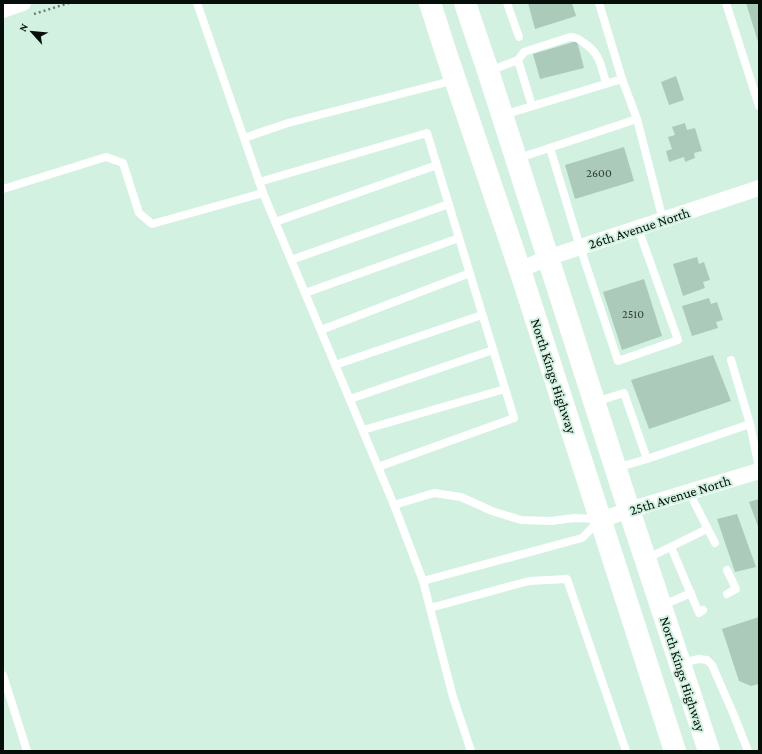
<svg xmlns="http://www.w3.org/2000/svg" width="762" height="754" viewBox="0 0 762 754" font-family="'Crimson Pro',serif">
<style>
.building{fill:#accaba}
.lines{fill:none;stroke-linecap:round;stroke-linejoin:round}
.path{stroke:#6b7f74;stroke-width:2.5;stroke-dasharray:2 3;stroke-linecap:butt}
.service{stroke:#fff;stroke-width:8}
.minor{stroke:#fff;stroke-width:16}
.primary{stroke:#fff;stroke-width:22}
.labels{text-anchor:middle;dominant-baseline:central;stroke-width:4;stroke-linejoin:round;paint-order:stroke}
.number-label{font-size:12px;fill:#2f3d35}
.street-label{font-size:14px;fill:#050e09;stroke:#d2f1e0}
</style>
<rect width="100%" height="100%" fill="#d2f1e0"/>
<g class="building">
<polygon points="528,3 572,3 576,16 535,29"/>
<polygon points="746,3 759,3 759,45"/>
<polygon points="577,41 584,68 540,79 533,54"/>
<polygon points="676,76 684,100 669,105 661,82"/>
<polygon points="685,123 687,130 695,128 702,151 694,153 695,158 685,162 684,157 669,162 666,151 672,149 668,137 675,135 672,127"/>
<polygon points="624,147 634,181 575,199 565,165"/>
<polygon points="697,257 699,264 704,262 710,280 703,282 705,288 683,296 673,264"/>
<polygon points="644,279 662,336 622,350 603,292"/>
<polygon points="709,298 711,304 717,302 723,320 716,322 718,328 692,336 682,306"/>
<polygon points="713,355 731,401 649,429 631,380"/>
<polygon points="759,499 759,529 749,502"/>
<polygon points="737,514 756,567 735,572 717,519"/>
<polygon points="759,617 759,684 751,686 739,681 722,629"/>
</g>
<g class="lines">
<polyline class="path" points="34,14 69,3"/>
<g class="service">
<polyline points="197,3 263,193 394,505 423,581 453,697 471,751"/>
<polyline points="507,3 519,37"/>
<polyline points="599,3 622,79"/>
<polyline points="726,3 759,106"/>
<polyline points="518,60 532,106"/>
<path d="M489 71 518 60 524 52 570 37C576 37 579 39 584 43 600 53 601 66 606 83"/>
<polyline points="503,115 622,79 637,119"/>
<polyline points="244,138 288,123 455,80"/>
<polyline points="550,148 580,247 618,361 678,340 638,228"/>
<polyline points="516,159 637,119 663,220"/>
<polyline points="259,182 427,133 514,418 378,467"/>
<polyline points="3,189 106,157 123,163 139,213 152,224 263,193"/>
<polyline points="275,222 437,165"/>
<polyline points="291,260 449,204"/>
<polyline points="305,293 459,238"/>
<polyline points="321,330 470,273"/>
<polyline points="731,360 750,424 759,468"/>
<polyline points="335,365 482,315"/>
<polyline points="350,399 493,350"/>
<polyline points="595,402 624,393 647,459"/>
<polyline points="363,430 505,389"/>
<polyline points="616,468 647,459 750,424"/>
<polyline points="689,492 715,543"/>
<polyline points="394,505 434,493 461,497 492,511 521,520 551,521 574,518 598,519"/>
<polyline points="671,547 699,613 703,610"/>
<polyline points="646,559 707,529"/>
<polyline points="727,570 736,589 727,594"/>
<polyline points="423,581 582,538 599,521"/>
<polyline points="661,606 691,593"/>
<polyline points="430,608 529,581 567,579 626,751"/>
<polyline points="681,663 699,659 707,660 712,665 733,713 748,751"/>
<polyline points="3,675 27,751"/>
</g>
<g class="minor">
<polyline points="3,10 23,3"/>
<polyline points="520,270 547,258 759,188"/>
<polyline points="601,520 629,510 759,471"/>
</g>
<g class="primary">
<polyline points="430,3 446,53 520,270 675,751"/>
<polyline points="465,3 488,71 629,510 709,751"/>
</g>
</g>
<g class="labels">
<g class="number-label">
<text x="599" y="173">2600</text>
<text x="633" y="314">2510</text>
</g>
<g class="street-label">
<text transform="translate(639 228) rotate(-18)">26th Avenue North</text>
<text transform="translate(554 376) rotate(72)">North Kings Highway</text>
<text transform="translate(680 495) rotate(-17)">25th Avenue North</text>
<text transform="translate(683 674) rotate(72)">North Kings Highway</text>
</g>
</g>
<rect width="762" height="754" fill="none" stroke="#050e09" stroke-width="8"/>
<g transform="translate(32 32) rotate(297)" stroke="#d2f1e0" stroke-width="3" paint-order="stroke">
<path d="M0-3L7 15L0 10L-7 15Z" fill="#050e09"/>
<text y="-6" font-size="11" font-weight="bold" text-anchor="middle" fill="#050e09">N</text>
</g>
</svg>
